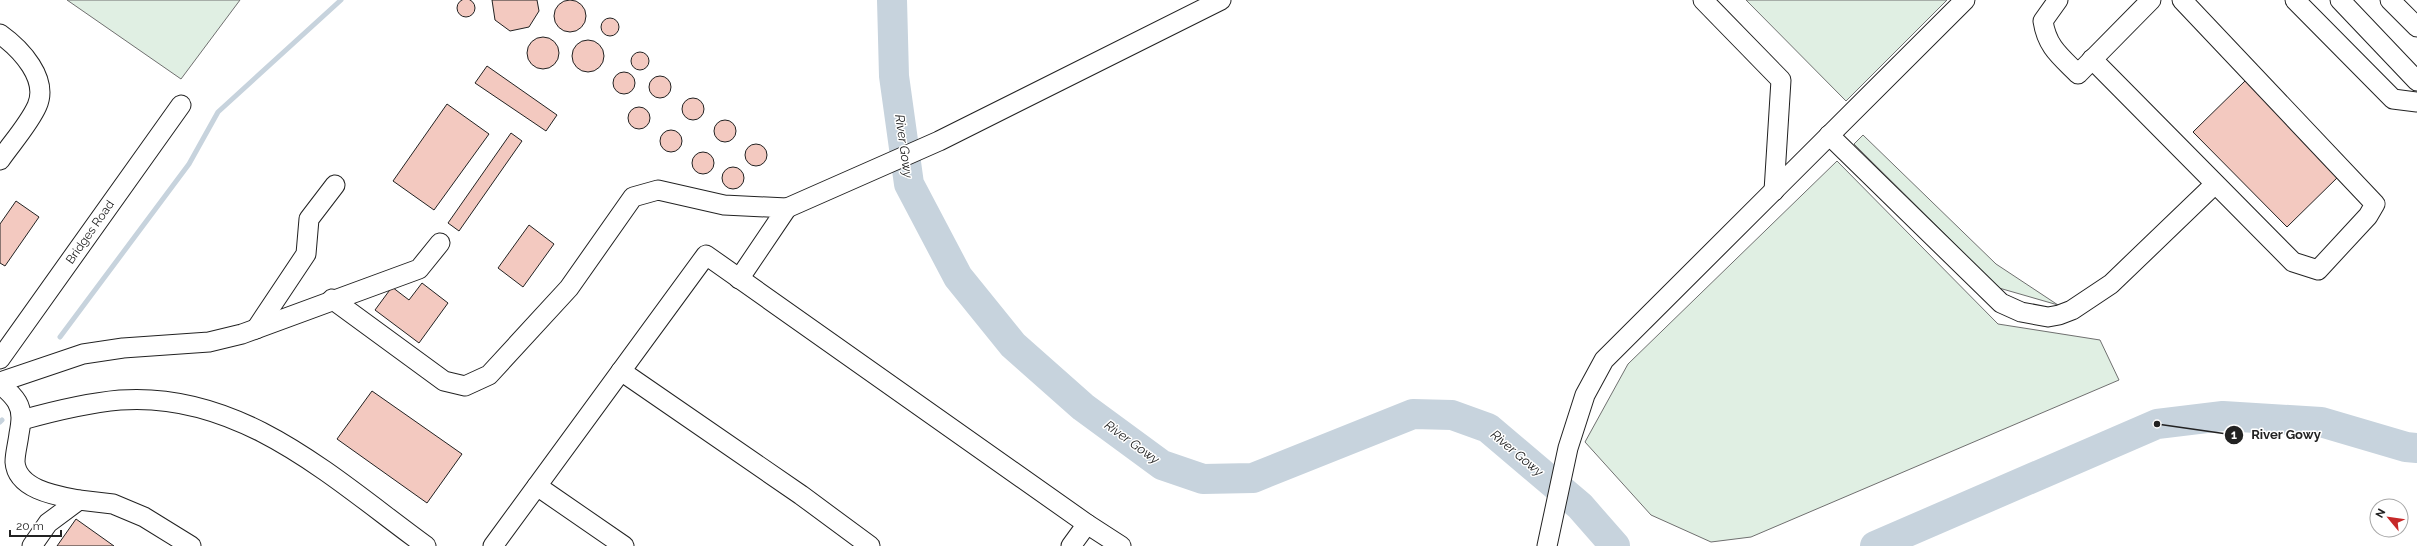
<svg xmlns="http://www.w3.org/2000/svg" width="2417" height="546" viewBox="0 0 2417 546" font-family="Raleway,sans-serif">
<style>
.green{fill:#e0efe3;stroke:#6f6f6f}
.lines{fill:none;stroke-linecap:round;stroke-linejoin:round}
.stream{stroke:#c7d3dd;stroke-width:5}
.river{stroke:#c7d3dd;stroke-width:30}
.building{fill:#f3c9c0;stroke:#222}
.minor-casing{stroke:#222;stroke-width:21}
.minor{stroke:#fff;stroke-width:19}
.labels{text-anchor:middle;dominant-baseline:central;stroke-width:3;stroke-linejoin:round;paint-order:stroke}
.street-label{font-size:12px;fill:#222;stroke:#fff}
.water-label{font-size:13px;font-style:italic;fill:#222;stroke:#fff}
.leader{fill:none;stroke:#222;stroke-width:1.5}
.callout-dot{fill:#222;stroke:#fff;stroke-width:1.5}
.mark-label{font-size:12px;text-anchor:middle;font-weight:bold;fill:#fff}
.callout-label{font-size:13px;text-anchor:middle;font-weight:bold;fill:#222;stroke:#fff;stroke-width:3;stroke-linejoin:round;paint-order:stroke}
</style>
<rect width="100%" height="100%" fill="#fff"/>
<g class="green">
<polygon points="67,0 240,0 181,79"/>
<polygon points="1746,0 1947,0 1846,101"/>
<polygon points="1863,135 1996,264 2058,305 1999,288 1854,144"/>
<polygon points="1837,161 1998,324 2100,340 2119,380 1751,537 1711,542 1651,515 1585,442 1628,364"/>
</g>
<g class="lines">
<g class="stream">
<polyline points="60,337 189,164 218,112 341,0"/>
<polyline points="0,422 2,420"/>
</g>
<g class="river">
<polyline points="892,0 894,76 909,184 958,277 1013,345 1083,407 1162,465 1203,479 1253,478 1413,414 1452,415 1488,428 1580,506 1615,546"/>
<polyline points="1875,546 2157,424 2223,416 2321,422 2406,447 2417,448"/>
</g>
</g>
<g class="building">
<circle cx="466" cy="8" r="9"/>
<circle cx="570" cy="16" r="16"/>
<polygon points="492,0 537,0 539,11 529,27 510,31 495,20"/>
<circle cx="610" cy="27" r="9"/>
<circle cx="543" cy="53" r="16"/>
<circle cx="588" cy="56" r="16"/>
<circle cx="640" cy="61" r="9"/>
<polygon points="487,66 557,115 546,131 475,83"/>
<circle cx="624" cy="83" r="11"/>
<circle cx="660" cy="87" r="11"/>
<polygon points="2246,80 2340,175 2287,227 2193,132"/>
<circle cx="693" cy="109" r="11"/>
<polygon points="447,104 489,134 434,210 393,181"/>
<circle cx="639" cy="118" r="11"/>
<circle cx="725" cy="131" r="11"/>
<circle cx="671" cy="141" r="11"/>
<polygon points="511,133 522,141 459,231 448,223"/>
<circle cx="756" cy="155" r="11"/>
<circle cx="703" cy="163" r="11"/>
<circle cx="733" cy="178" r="11"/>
<polygon points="16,201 39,217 5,266 0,263 0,224"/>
<polygon points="529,225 554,244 523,287 498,268"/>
<polygon points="422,283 448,303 419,343 375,310 392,287 409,300"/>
<polygon points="372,391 462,454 427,503 337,439"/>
<polygon points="76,519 114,546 57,546"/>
</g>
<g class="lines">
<defs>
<g id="minor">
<polyline points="1703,0 1781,80 1774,191"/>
<path d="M2058 0 2043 21C2047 47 2060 56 2078 74L2151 0"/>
<polyline points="2295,0 2393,99 2417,102"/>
<polyline points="2340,0 2417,81"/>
<polyline points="2390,0 2417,27"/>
<path d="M0 34C21 49 49 79 37 106 29 124 11 144 0 160"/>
<polyline points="2092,59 2293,262 2318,270 2368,216 2375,204 2182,0"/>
<polyline points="1829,135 2001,303 2021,312 2048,317 2059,315 2072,310 2111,284 2215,184"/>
<polyline points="787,208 939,141 1221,0"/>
<polyline points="332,299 444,381 465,386 489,375 569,288 633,197 658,190 724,205 787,208 739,279"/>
<polyline points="256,329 306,254 309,219 335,185"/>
<polyline points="0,359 181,105"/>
<polyline points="621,371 801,495 870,546"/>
<polyline points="0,382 83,354 123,348 209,342 242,334 419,269 440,243"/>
<path d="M0 384C6 389 13 395 17 402 23 412 21 423 19 434 18 443 15 453 15 462 17 490 58 496 79 500"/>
<path d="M22 420C54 411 87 403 120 400 242 391 334 479 426 546"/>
<polyline points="537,486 624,546"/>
<polyline points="1087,524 1121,546"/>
<polyline points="32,546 48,523 79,500 113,504 144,517 191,546"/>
<polyline points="493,546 706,255 1087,524 1071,546"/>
<polyline points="1547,546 1568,448 1585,395 1604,360 1965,0"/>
</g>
</defs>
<use href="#minor" class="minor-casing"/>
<use href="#minor" class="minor"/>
</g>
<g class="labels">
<g class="street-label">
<text transform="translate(90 232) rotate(-55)">Bridges Road</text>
</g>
<g class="water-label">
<text transform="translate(904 146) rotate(82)">River Gowy</text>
<text transform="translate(1132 442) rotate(36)">River Gowy</text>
<text transform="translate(1517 453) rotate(40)">River Gowy</text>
</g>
</g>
<path class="leader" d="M2157 424L2234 435"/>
<g class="callout-dot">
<circle cx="2157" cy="424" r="4"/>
<circle cx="2234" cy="435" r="10"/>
</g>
<g class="mark-label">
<text x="2234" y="439">1</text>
</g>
<g class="callout-label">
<text x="2286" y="439">River Gowy</text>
</g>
<g transform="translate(2389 518) rotate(299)"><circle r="19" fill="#ffffff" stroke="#a7a7a7"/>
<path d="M0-3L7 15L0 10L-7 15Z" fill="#c62828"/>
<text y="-6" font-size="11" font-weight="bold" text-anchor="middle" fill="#222222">N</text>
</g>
<path d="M10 530v6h51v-6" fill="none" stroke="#222222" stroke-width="2"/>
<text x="16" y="530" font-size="12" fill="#222222" stroke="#ffffff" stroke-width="3" paint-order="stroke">20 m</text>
</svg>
